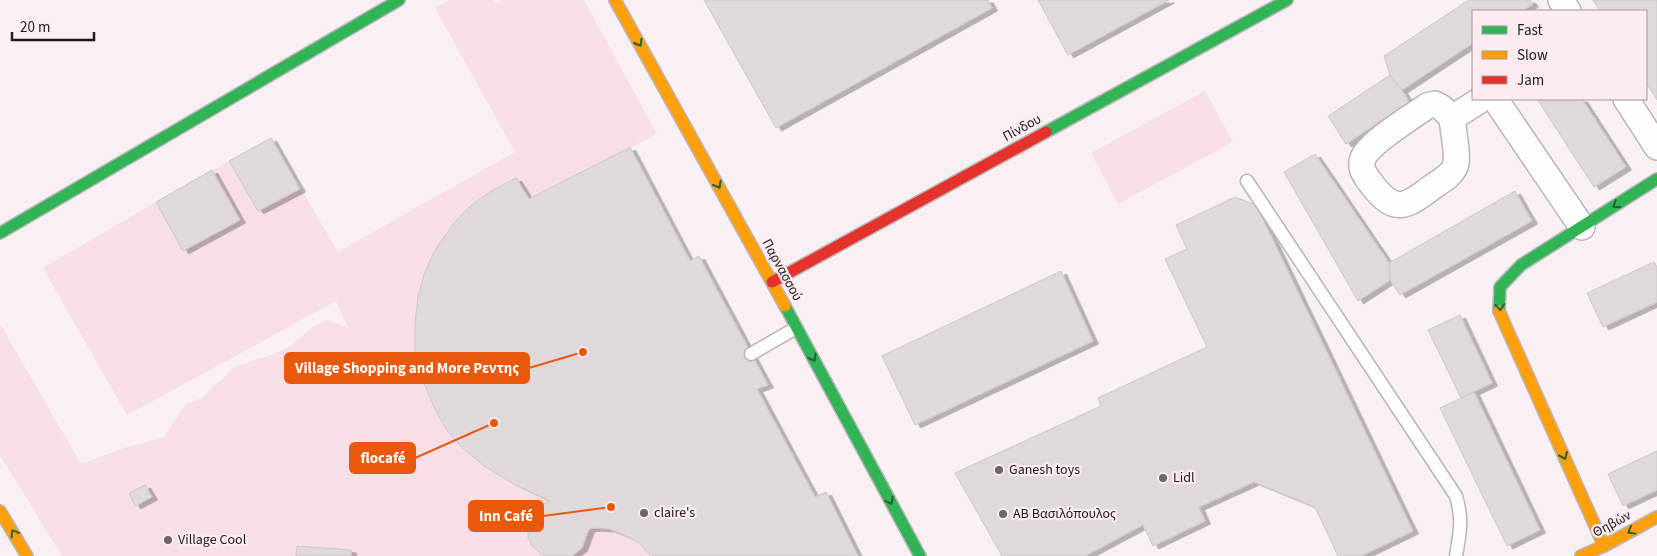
<svg xmlns="http://www.w3.org/2000/svg" width="1657" height="556" viewBox="0 0 1657 556" font-family="'Source Sans 3',sans-serif">
<style>
.green{fill:#f8dee7}
.building{fill:#dfd9db;stroke:#cdc7c8;filter:url(#shadow)}
.lines{fill:none;stroke-linecap:round;stroke-linejoin:round}
.lane-casing{stroke:#bbb5b7;stroke-width:15}
.street-casing{stroke:#bbb5b7;stroke-width:28}
.fast-casing{stroke:#bbb5b7;stroke-width:14}
.slow-casing{stroke:#bbb5b7;stroke-width:14}
.jam-casing{stroke:#bbb5b7;stroke-width:14}
.lane{stroke:#fefdfd;stroke-width:12}
.street{stroke:#fefdfd;stroke-width:25}
.fast{stroke:#30b455;stroke-width:11}
.slow{stroke:#ff9f0a;stroke-width:11}
.jam{stroke:#e5322d;stroke-width:11}
.oneway{stroke:#276036}
.poi-dot{fill:#6c6667;stroke:#fbecf1;stroke-width:2}
.labels{text-anchor:middle;dominant-baseline:central;stroke-width:4.5;stroke-linejoin:round;paint-order:stroke}
.street-label{font-size:14px;fill:#201b1c;stroke:#fbecf1}
.poi-label{font-size:14px;fill:#201b1c;stroke:#fbecf1;text-anchor:start}
.leader{fill:none;stroke:#e8590c;stroke-width:2}
.callout-dot{fill:#e8590c;stroke:#fbecf1;stroke-width:2}
.callout{fill:#e8590c;stroke:#e8590c;stroke-width:2}
.callout-label{font-size:15px;text-anchor:middle;font-weight:bold;fill:#fff}
</style>
<defs>
<filter id="shadow"><feDropShadow dx="5.5" dy="3" stdDeviation="0" flood-color="#0004"/></filter>
</defs>
<rect width="100%" height="100%" fill="#f8f0f2"/>
<g class="green">
<path d="M448 0H493L496 4 502 0H584L657 134 529 199 516 178C499 187 482 196 468 208 400 270 398 380 460 446 484 472 520 486 550 501 524 513 520 539 544 556H62L0 455V324L81 464 127 447 164 437 186 404 202 398 214 385 221 381 234 367 280 352 292 345 314 326 328 320 348 328 336 301 127 415 43 268 156 202 271 138 338 252 515 152 435 8Z"/>
<polygon points="1205,91 1233,142 1118,204 1091,153"/>
<polygon points="595,528 609,529 640,544 648,556 572,556 582,548 589,529"/>
</g>
<g class="building">
<polygon points="704,0 988,0 992,8 776,128"/>
<polygon points="1038,0 1169,0 1068,55"/>
<polygon points="1469,0 1530,0 1533,4 1522,11 1473,11 1473,43 1402,90 1390,75 1384,56"/>
<polygon points="1593,0 1657,0 1657,100 1646,83 1646,11 1600,11"/>
<polygon points="1390,75 1402,90 1409,102 1346,144 1328,116"/>
<polygon points="1537,99 1582,99 1626,167 1594,187"/>
<polygon points="271,138 300,189 258,211 229,161"/>
<polygon points="630,147 690,261 699,256 768,385 757,389 815,497 826,492 858,556 650,556 640,544 631,538 609,529 595,528 589,529 582,548 572,556 544,556 532,546 528,537 528,529 530,520 535,511 541,505 550,501 514,484 484,466 461,447 446,429 434,408 419,371 415,350 415,324 418,296 424,275 431,258 441,241 454,223 468,208 491,191 516,178 529,199"/>
<polygon points="1315,154 1389,263 1390,280 1358,301 1284,172"/>
<polygon points="212,170 240,220 183,251 156,202"/>
<polygon points="1515,191 1532,221 1400,295 1390,280 1389,263"/>
<polygon points="1235,197 1256,205 1413,531 1361,556 1338,556 1315,507 1254,482 1199,507 1205,521 1153,546 1143,525 1085,556 1002,556 955,473 1101,406 1098,398 1207,347 1165,259 1187,249 1176,225"/>
<polygon points="1654,262 1657,267 1657,302 1603,327 1587,293"/>
<polygon points="1061,271 1093,341 915,425 882,356"/>
<polygon points="1460,315 1492,383 1461,398 1428,330"/>
<polygon points="1474,392 1540,530 1507,546 1440,408"/>
<polygon points="1657,451 1657,490 1623,506 1608,474"/>
<polygon points="145,485 152,497 135,506 129,493"/>
<polygon points="297,546 351,550 351,556 296,556"/>
</g>
<g class="lines">
<defs>
<g id="lane">
<path d="M1247 181 1456 496C1463 520 1460 532 1456 556"/>
<polyline points="751,354 796,328"/>
</g>
<g id="street">
<polyline points="1561,0 1568,11"/>
<polyline points="1495,99 1582,227"/>
<polyline points="1626,99 1657,147"/>
<path d="M1435 104 1442 108 1452 118C1453 131 1458 152 1456 164 1453 174 1443 180 1435 185 1406 207 1395 216 1370 182 1365 175 1359 168 1363 158 1370 142 1412 117 1427 106Z"/>
<polyline points="1452,118 1482,99"/>
</g>
<g id="fast">
<polyline points="1046,132 1287,0"/>
<polyline points="0,233 399,0"/>
<polyline points="785,306 920,556"/>
<polyline points="1499,311 1500,287 1521,265 1657,179"/>
</g>
<g id="slow">
<polyline points="615,0 785,306"/>
<polyline points="1499,311 1604,546"/>
<polyline points="0,511 27,556"/>
<polyline points="1581,556 1604,546 1657,517"/>
</g>
<polyline id="jam" points="772,282 1046,132"/>
</defs>
<use href="#lane" class="lane-casing"/>
<use href="#street" class="street-casing"/>
<use href="#fast" class="fast-casing"/>
<use href="#slow" class="slow-casing"/>
<use href="#jam" class="jam-casing"/>
<use href="#lane" class="lane"/>
<use href="#street" class="street"/>
<use href="#fast" class="fast"/>
<use href="#slow" class="slow"/>
<use href="#jam" class="jam"/>
</g>
<defs><path id="oneway-chevron" d="M-2-3.5L2.5 0L-2 3.5" fill="none" stroke-width="1.6" stroke-linecap="round" stroke-linejoin="round" transform="scale(1.25)"/></defs>
<g class="oneway">
<use href="#oneway-chevron" transform="translate(639 43) rotate(60)"/>
<use href="#oneway-chevron" transform="translate(718 185) rotate(61)"/>
<use href="#oneway-chevron" transform="translate(1616 205) rotate(147)"/>
<use href="#oneway-chevron" transform="translate(1500 307) rotate(86)"/>
<use href="#oneway-chevron" transform="translate(813 358) rotate(61)"/>
<use href="#oneway-chevron" transform="translate(1564 456) rotate(66)"/>
<use href="#oneway-chevron" transform="translate(890 501) rotate(62)"/>
<use href="#oneway-chevron" transform="translate(1631 531) rotate(151)"/>
<use href="#oneway-chevron" transform="translate(14 533) rotate(-121)"/>
</g>
<g class="poi-dot">
<circle cx="999" cy="470" r="5"/>
<circle cx="1163" cy="478" r="5"/>
<circle cx="644" cy="513" r="5"/>
<circle cx="1003" cy="514" r="5"/>
<circle cx="168" cy="540" r="5"/>
</g>
<g class="labels">
<g class="street-label">
<text transform="translate(1022 128) rotate(-29)">Πίνδου</text>
<text transform="translate(782 270) rotate(61)">Παρνασσού</text>
<text transform="translate(1612 524) rotate(-28)">Θηβών</text>
</g>
<g class="poi-label">
<text x="1009" y="470">Ganesh toys</text>
<text x="1173" y="478">Lidl</text>
<text x="654" y="513">claire's</text>
<text x="1013" y="514">ΑΒ Βασιλόπουλος</text>
<text x="178" y="540">Village Cool</text>
</g>
</g>
<path class="leader" d="M583 352L529 368M494 423L415 458M611 507L543 516"/>
<g class="callout-dot">
<circle cx="583" cy="352" r="5"/>
<circle cx="494" cy="423" r="5"/>
<circle cx="611" cy="507" r="5"/>
</g>
<g class="callout">
<rect x="285" y="353" width="244" height="30" rx="5"/>
<rect x="350" y="443" width="65" height="30" rx="5"/>
<rect x="469" y="501" width="74" height="30" rx="5"/>
</g>
<g class="callout-label">
<text x="407" y="373">Village Shopping and More Ρεντης</text>
<text x="383" y="463">flocafé</text>
<text x="506" y="521">Inn Café</text>
</g>
<rect x="1472" y="10" width="175" height="90" fill="#fbecf1" stroke="#a3989c"/>
<rect x="1482" y="26" width="25" height="8" fill="#30b455" stroke="#a3989c"/>
<text x="1517" y="35" font-size="15" fill="#201b1c">Fast</text>
<rect x="1482" y="51" width="25" height="8" fill="#ff9f0a" stroke="#a3989c"/>
<text x="1517" y="60" font-size="15" fill="#201b1c">Slow</text>
<rect x="1482" y="76" width="25" height="8" fill="#e5322d" stroke="#a3989c"/>
<text x="1517" y="85" font-size="15" fill="#201b1c">Jam</text>
<path d="M12 32v8h82v-8" fill="none" stroke="#201b1c" stroke-width="2.5"/>
<text x="20" y="32" font-size="15" fill="#201b1c" stroke="#fbecf1" stroke-width="4" paint-order="stroke">20 m</text>
</svg>
